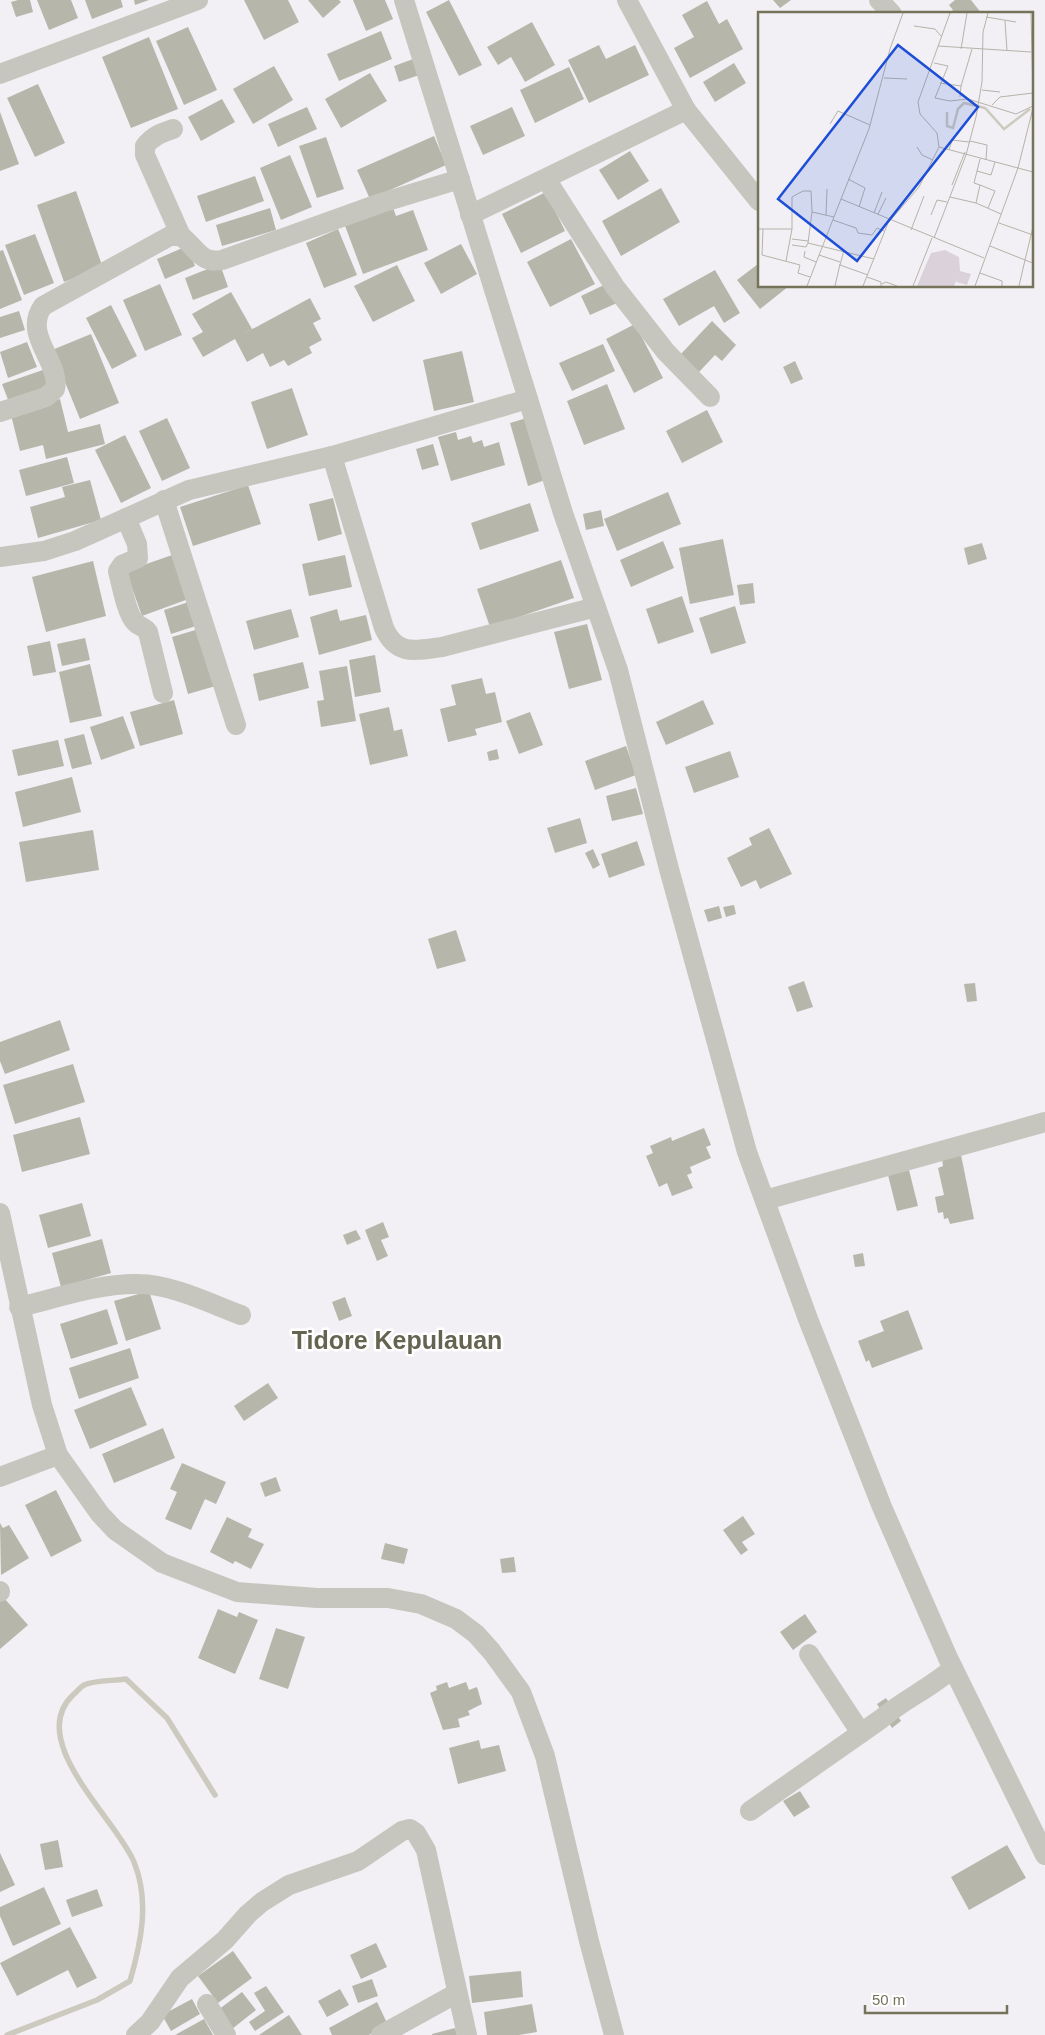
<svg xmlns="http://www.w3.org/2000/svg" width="1045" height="2035" viewBox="0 0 1045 2035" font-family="Arial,sans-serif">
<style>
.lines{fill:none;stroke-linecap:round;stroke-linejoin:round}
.stream{stroke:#ccc9be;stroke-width:5.5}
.building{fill:#b7b6aa}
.minor{stroke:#c6c6bf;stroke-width:20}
.labels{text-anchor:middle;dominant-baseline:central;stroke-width:5;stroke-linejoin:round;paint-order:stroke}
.town-label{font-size:25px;font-weight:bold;fill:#656451;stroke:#fff}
.inset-river{fill:none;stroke:#ccc9be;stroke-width:2.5}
.inset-road{fill:none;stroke:#b5b3a9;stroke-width:1}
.view{fill:#1d4ed8;fill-opacity:0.15;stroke:#1d4ed8;stroke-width:2.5}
.inset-edge{fill:none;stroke:#75745b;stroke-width:2.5}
</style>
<rect width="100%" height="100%" fill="#f2f0f4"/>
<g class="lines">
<path class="stream" d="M7 2035 97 2000 130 1981C141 1943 150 1901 134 1862 116 1819 25 1740 73 1695 77 1692 80 1687 84 1685 94 1680 114 1681 126 1679L167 1718 215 1795"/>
</g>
<g class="building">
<polygon points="18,0 30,0 33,12 16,17 11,2"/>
<polygon points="37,0 71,0 78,18 49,30"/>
<polygon points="85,0 121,0 123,7 92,19"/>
<polygon points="134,0 149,0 135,5"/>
<polygon points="244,0 288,0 299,22 264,40"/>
<polygon points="308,0 339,0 341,2 323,18"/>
<polygon points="353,0 385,0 393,19 366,31"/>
<polygon points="449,0 482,65 459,76 426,12"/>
<polygon points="773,0 791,0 780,8"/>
<polygon points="955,0 971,0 982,14 949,14 953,10 949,5"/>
<polygon points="707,1 719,24 727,19 743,49 690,78 674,48 694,37 682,15"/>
<polygon points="532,22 555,65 525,82 511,57 498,65 487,47"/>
<polygon points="188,27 217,90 184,105 156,41"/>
<polygon points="381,31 392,59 339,81 327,54"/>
<polygon points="149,37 178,109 131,128 102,57"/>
<polygon points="599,45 606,59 635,45 649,75 589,103 568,60"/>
<polygon points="416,58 422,74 399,82 394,66"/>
<polygon points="734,63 746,83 715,102 703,82"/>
<polygon points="274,66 293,100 253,124 233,89"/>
<polygon points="569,67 584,99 535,123 520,90"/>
<polygon points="370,73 387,101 341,128 325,99"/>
<polygon points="38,84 65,143 35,157 7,98"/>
<polygon points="222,99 235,122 201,141 188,117"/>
<polygon points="307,107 317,129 278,147 268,124"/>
<polygon points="512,107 525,136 483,155 470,126"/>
<polygon points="0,112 19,164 0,171"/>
<polygon points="434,136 446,165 370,199 357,170"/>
<polygon points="326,137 344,189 317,198 299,146"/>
<polygon points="630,151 649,181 618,200 599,170"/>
<polygon points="290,155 312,207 281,220 260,168"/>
<polygon points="255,176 264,201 206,222 197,196"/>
<polygon points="661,188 680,222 621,256 602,221"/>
<polygon points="76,191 103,268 64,282 37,205"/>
<polygon points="546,192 565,231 521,253 502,214"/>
<polygon points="392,205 396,216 413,210 428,250 363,274 344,223"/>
<polygon points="270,208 276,230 222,246 216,225"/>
<polygon points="338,229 357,275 324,288 306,243"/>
<polygon points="35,234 54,283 24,295 5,245"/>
<polygon points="571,239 595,284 550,307 527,262"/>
<polygon points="461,244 477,274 441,294 424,263"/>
<polygon points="187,246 195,266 165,279 157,259"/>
<polygon points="3,250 22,300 0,309 0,251"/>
<polygon points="220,264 228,287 193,300 185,278"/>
<polygon points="758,264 759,286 789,286 760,309 737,280"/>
<polygon points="397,265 415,301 373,322 354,286"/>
<polygon points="715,270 740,313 724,323 714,306 679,326 663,299"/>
<polygon points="608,283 617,303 590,315 581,296"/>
<polygon points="160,284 182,335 145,351 123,300"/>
<polygon points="231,292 252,329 245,333 310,298 321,319 313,323 322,340 309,347 312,353 288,366 284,360 270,367 263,353 247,362 235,339 203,357 192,338 203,332 192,314"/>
<polygon points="111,305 137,356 112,369 86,318"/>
<polygon points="19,311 25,330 0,338 0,317"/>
<polygon points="712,321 736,345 722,361 715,355 699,372 680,355"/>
<polygon points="635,324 663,378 634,393 606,339"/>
<polygon points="91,334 119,403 80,419 52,350"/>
<polygon points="27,342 37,367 8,378 0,352"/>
<polygon points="603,344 615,371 572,391 559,363"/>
<polygon points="462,351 474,402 434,411 423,360"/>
<polygon points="795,361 803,379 791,384 783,367"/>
<polygon points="43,370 49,388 9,402 2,384"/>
<polygon points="607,384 625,429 584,445 567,401"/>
<polygon points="292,388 308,435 267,449 251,402"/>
<polygon points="60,399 68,432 100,424 105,444 46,459 43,445 20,451 10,411"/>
<polygon points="707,410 723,442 682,463 666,431"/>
<polygon points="530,417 548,479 528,486 510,423"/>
<polygon points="167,418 190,468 162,481 139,431"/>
<polygon points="456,432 458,440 471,436 473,443 482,440 484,447 499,442 505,465 451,481 438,437"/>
<polygon points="125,435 151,488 121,503 95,450"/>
<polygon points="433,444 439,465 422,470 416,449"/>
<polygon points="67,457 74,483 26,496 19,470"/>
<polygon points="90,480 101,520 38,538 30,507 65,497 62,487"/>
<polygon points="248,485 261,524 193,546 180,507"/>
<polygon points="668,492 681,524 617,551 604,519"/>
<polygon points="333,498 342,534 318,541 309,504"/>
<polygon points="530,503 539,531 480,550 471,523"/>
<polygon points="601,510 604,526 586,530 583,514"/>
<polygon points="723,539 734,595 690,604 679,548"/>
<polygon points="663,541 674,568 631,587 620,560"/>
<polygon points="982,543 987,559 968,565 964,548"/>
<polygon points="178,553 194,597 142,616 126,571"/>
<polygon points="345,555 352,587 309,596 302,564"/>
<polygon points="561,560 574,598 490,627 477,589"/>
<polygon points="93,561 106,616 46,632 32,577"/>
<polygon points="753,583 755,603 740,605 737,585"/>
<polygon points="682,596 694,632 658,644 646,609"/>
<polygon points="195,600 202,624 171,634 164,610"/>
<polygon points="735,606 746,643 711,654 699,618"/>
<polygon points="291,609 299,637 254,650 246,621"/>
<polygon points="337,609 340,621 366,615 372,640 319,655 310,617"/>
<polygon points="587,624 602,680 569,689 554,632"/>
<polygon points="202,628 219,685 188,694 172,637"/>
<polygon points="85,638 90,660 62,666 57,644"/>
<polygon points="50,641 56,672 33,676 27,646"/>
<polygon points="375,655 381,692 355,697 349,660"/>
<polygon points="303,662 309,688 259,701 253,674"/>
<polygon points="90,664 102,716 70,723 59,672"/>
<polygon points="347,666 356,721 321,727 317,701 324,700 319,671"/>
<polygon points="482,678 486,694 495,692 502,722 475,729 477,735 448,742 440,709 456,705 451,685"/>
<polygon points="174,700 183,734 140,746 130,712"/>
<polygon points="703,700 714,724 666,745 656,722"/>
<polygon points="389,707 394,731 402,729 408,756 370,765 359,714"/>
<polygon points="530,712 543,745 519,754 506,721"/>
<polygon points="123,716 135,748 101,760 90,727"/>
<polygon points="84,734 92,764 72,769 64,739"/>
<polygon points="58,740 64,766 18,776 12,750"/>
<polygon points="626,746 636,775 595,790 585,761"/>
<polygon points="497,749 499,759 489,761 487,752"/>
<polygon points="730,751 739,777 694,793 685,767"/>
<polygon points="72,777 81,812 23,827 15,792"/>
<polygon points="636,788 643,814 612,821 606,796"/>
<polygon points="580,818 587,843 555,853 547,828"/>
<polygon points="769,828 792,874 760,889 756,880 741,887 727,858 752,845 749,838"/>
<polygon points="93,830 99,870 26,882 19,842"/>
<polygon points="637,841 645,865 609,878 601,854"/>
<polygon points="593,849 600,865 593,869 585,853"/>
<polygon points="734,905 736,914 726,917 723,907"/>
<polygon points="719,906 722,918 708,922 704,910"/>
<polygon points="456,930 466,961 437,969 428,939"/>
<polygon points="804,981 813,1007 797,1012 788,987"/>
<polygon points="975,983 977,1001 967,1002 964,984"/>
<polygon points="60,1020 70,1050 5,1074 0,1061 0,1042"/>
<polygon points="73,1064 85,1102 15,1124 3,1085"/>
<polygon points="80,1117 90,1154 22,1172 13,1135"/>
<polygon points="704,1128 711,1145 706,1147 711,1158 690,1167 692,1173 687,1175 693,1188 672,1196 667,1183 659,1187 646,1156 653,1153 650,1146 671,1137 672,1141"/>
<polygon points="961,1155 974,1219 950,1224 948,1218 944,1219 943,1212 938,1213 935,1197 944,1195 938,1168 943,1166 942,1159"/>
<polygon points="909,1170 918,1206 897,1211 888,1175"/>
<polygon points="82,1203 91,1236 48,1248 39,1215"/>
<polygon points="383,1222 389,1237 381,1240 388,1256 377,1261 365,1230"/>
<polygon points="356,1230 361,1239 347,1245 343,1235"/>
<polygon points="102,1239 111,1273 61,1287 52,1253"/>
<polygon points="863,1253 865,1266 855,1267 853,1255"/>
<polygon points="149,1291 161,1329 126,1341 114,1301"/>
<polygon points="345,1297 352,1316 339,1321 332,1302"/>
<polygon points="107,1309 118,1344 71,1359 60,1324"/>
<polygon points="908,1310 923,1349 872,1368 869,1360 866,1362 858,1341 884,1331 880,1321"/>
<polygon points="130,1348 139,1378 79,1399 69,1368"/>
<polygon points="268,1383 278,1398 244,1421 234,1406"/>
<polygon points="131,1387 147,1425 90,1449 74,1410"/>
<polygon points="163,1428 175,1458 114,1483 102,1454"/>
<polygon points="182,1463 226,1482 216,1504 205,1499 191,1530 165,1519 177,1492 170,1489"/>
<polygon points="276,1477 281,1491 265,1497 260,1483"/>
<polygon points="56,1490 82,1541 51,1557 25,1505"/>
<polygon points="743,1516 755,1534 742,1542 748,1550 741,1555 723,1530"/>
<polygon points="227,1517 252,1529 248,1537 264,1544 251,1569 235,1561 233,1564 210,1552"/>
<polygon points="0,1523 3,1528 9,1525 29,1558 1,1575"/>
<polygon points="385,1543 408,1549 404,1564 381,1559"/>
<polygon points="514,1557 516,1572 502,1573 500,1559"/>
<polygon points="4,1598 28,1625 0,1649 0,1602"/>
<polygon points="218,1609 237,1617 239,1612 258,1620 235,1674 198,1658"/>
<polygon points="805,1614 817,1632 793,1650 780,1632"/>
<polygon points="276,1628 305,1637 288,1689 259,1679"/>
<polygon points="447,1682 449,1688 466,1682 469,1690 477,1687 482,1704 468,1711 470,1715 458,1719 460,1727 443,1730 430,1693 437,1690 436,1686"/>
<polygon points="886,1698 901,1721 892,1728 877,1704"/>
<polygon points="479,1740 481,1749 499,1745 506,1771 458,1784 449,1748"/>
<polygon points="800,1791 810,1807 794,1817 783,1801"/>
<polygon points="58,1840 63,1867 45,1870 40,1844"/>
<polygon points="1007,1845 1026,1878 969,1910 951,1877"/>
<polygon points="0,1853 15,1885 0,1892"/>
<polygon points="44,1887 61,1924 13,1946 0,1916 0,1907"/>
<polygon points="97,1889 103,1906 72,1917 66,1900"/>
<polygon points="70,1927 97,1978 77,1988 68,1970 17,1996 0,1963"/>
<polygon points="376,1943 387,1967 361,1979 350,1955"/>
<polygon points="233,1951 252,1978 218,2003 198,1976"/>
<polygon points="521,1971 523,1997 472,2003 469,1976"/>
<polygon points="372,1979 378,1996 358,2003 352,1986"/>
<polygon points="266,1986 284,2012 255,2031 249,2022 265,2011 254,1993"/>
<polygon points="340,1989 349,2005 327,2017 318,2001"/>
<polygon points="242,1992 256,2010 232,2029 218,2010"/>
<polygon points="192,1999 200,2014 171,2031 162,2015"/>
<polygon points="377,2002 388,2025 369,2035 332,2035 329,2028"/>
<polygon points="532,2004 537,2032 519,2035 487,2035 484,2012"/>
<polygon points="289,2015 302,2035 259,2035"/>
<polygon points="204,2019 213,2035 175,2035"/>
<polygon points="455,2028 457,2035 432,2035 432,2034"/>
</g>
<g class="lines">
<g class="minor">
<polyline points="879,0 892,14"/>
<polyline points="0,74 198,0"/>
<polyline points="686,110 759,201"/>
<path d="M173 129C161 133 153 136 145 146V155L181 236"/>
<polyline points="546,179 615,287 666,352 710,397"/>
<polyline points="470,215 686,110 627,0"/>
<polyline points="528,399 563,513 618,670 669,869 747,1152 808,1319 882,1507 948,1658 1045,1855"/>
<path d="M0 412 46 397 55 389C61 362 22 335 43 306L170 236H181C196 247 200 264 222 260L381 203 460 179"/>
<path d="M332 456 384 628C397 657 416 650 442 647L596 607"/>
<polyline points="164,500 236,725"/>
<path d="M126 518 137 544 138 558 122 565 118 571C121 583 127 615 135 622 139 627 144 626 148 632L163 693"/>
<polyline points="0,557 44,551 75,541 189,490 332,456 528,399 404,0"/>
<polyline points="765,1200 1045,1122"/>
<polyline points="0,1213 42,1405 58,1455 100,1514 115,1530 162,1563 237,1592 317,1598 388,1598 421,1604 456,1619 476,1634 492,1652 521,1692 545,1756 589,1941 614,2035"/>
<path d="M19 1307C58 1298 99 1283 139 1284 171 1284 211 1304 241 1315"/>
<polyline points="0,1477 58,1455"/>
<polyline points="0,1591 0,1592"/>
<polyline points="809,1654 861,1733"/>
<path d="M750 1811 881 1719C904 1699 931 1688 953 1668"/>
<polyline points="207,2004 226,2035"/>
<polyline points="136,2035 150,2022 180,1978 225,1940 248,1914 262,1902 289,1885 358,1861 402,1831 410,1829 416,1833 426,1850 467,2035"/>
<polyline points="381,2035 457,1993"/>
</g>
</g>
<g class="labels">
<g class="town-label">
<text x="397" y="1340">Tidore Kepulauan</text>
</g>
</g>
<g transform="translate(758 12)">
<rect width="275" height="275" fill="#f2f0f4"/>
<path d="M187 238 201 245 202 259 213 262 209 273 198 270 201 262 196 274H159L173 241Z" fill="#dbd1da"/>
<path class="inset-river" d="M189 100V114L195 116 200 97 206 91 227 96 246 117 272 97"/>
<path class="inset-road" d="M273 1 275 85M228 5 258 10M247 9 249 39M156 14 177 17 183 24M180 34 273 40M203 37 209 1M176 51 190 54 177 86 192 89 210 87 258 102 275 94M126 66 149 67M182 71 203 74 202 85M203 74 214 37M224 78 242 80M234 93 242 85 275 81M72 112 80 99 112 113M212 129 229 133 228 148M159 135 164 143 175 148M181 135 275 160M191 138 194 128 211 130M219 159 233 163 237 150M90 167 107 176 101 195M194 173 207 140M222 173 237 179 230 196M192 185 218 191 222 173 216 171 222 147M83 187 111 117 132 37 145 1M218 191 243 202M116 201 124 180M120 202 128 186M68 203 69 177M173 203 179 188 189 190M75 208 98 216 100 221 114 223 119 216 126 219M241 211 275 223M275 215 267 248 275 251M0 217H34L28 249M5 217 4 243 42 253 40 261 52 265M34 217V185L45 179H53L54 200M153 218 166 184M176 226 208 143 218 105 224 70 225 20 230 1M34 227 50 229M50 231 54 200 76 205M34 233 48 235 50 231 116 247M232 234 267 248 261 274M86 238 82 253 110 263M47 239 46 245 58 250M61 243 82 250M222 261 244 269V274M109 265 123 270V274M124 272 128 270 139 274M49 274 83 187 226 246M77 274 82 252M105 274 130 211 161 175 181 135 179 121 162 102 160 90 192 1M155 274 174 226M217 274 260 156 275 96"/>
<path class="view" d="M140 33 220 95 99 249 20 187Z"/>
<rect width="275" height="275" class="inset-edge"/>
</g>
<path d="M865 2005v8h142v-8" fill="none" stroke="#75745b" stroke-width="2.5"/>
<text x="872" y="2005" font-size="15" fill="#75745b" stroke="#ffffff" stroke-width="4" paint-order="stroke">50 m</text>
</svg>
